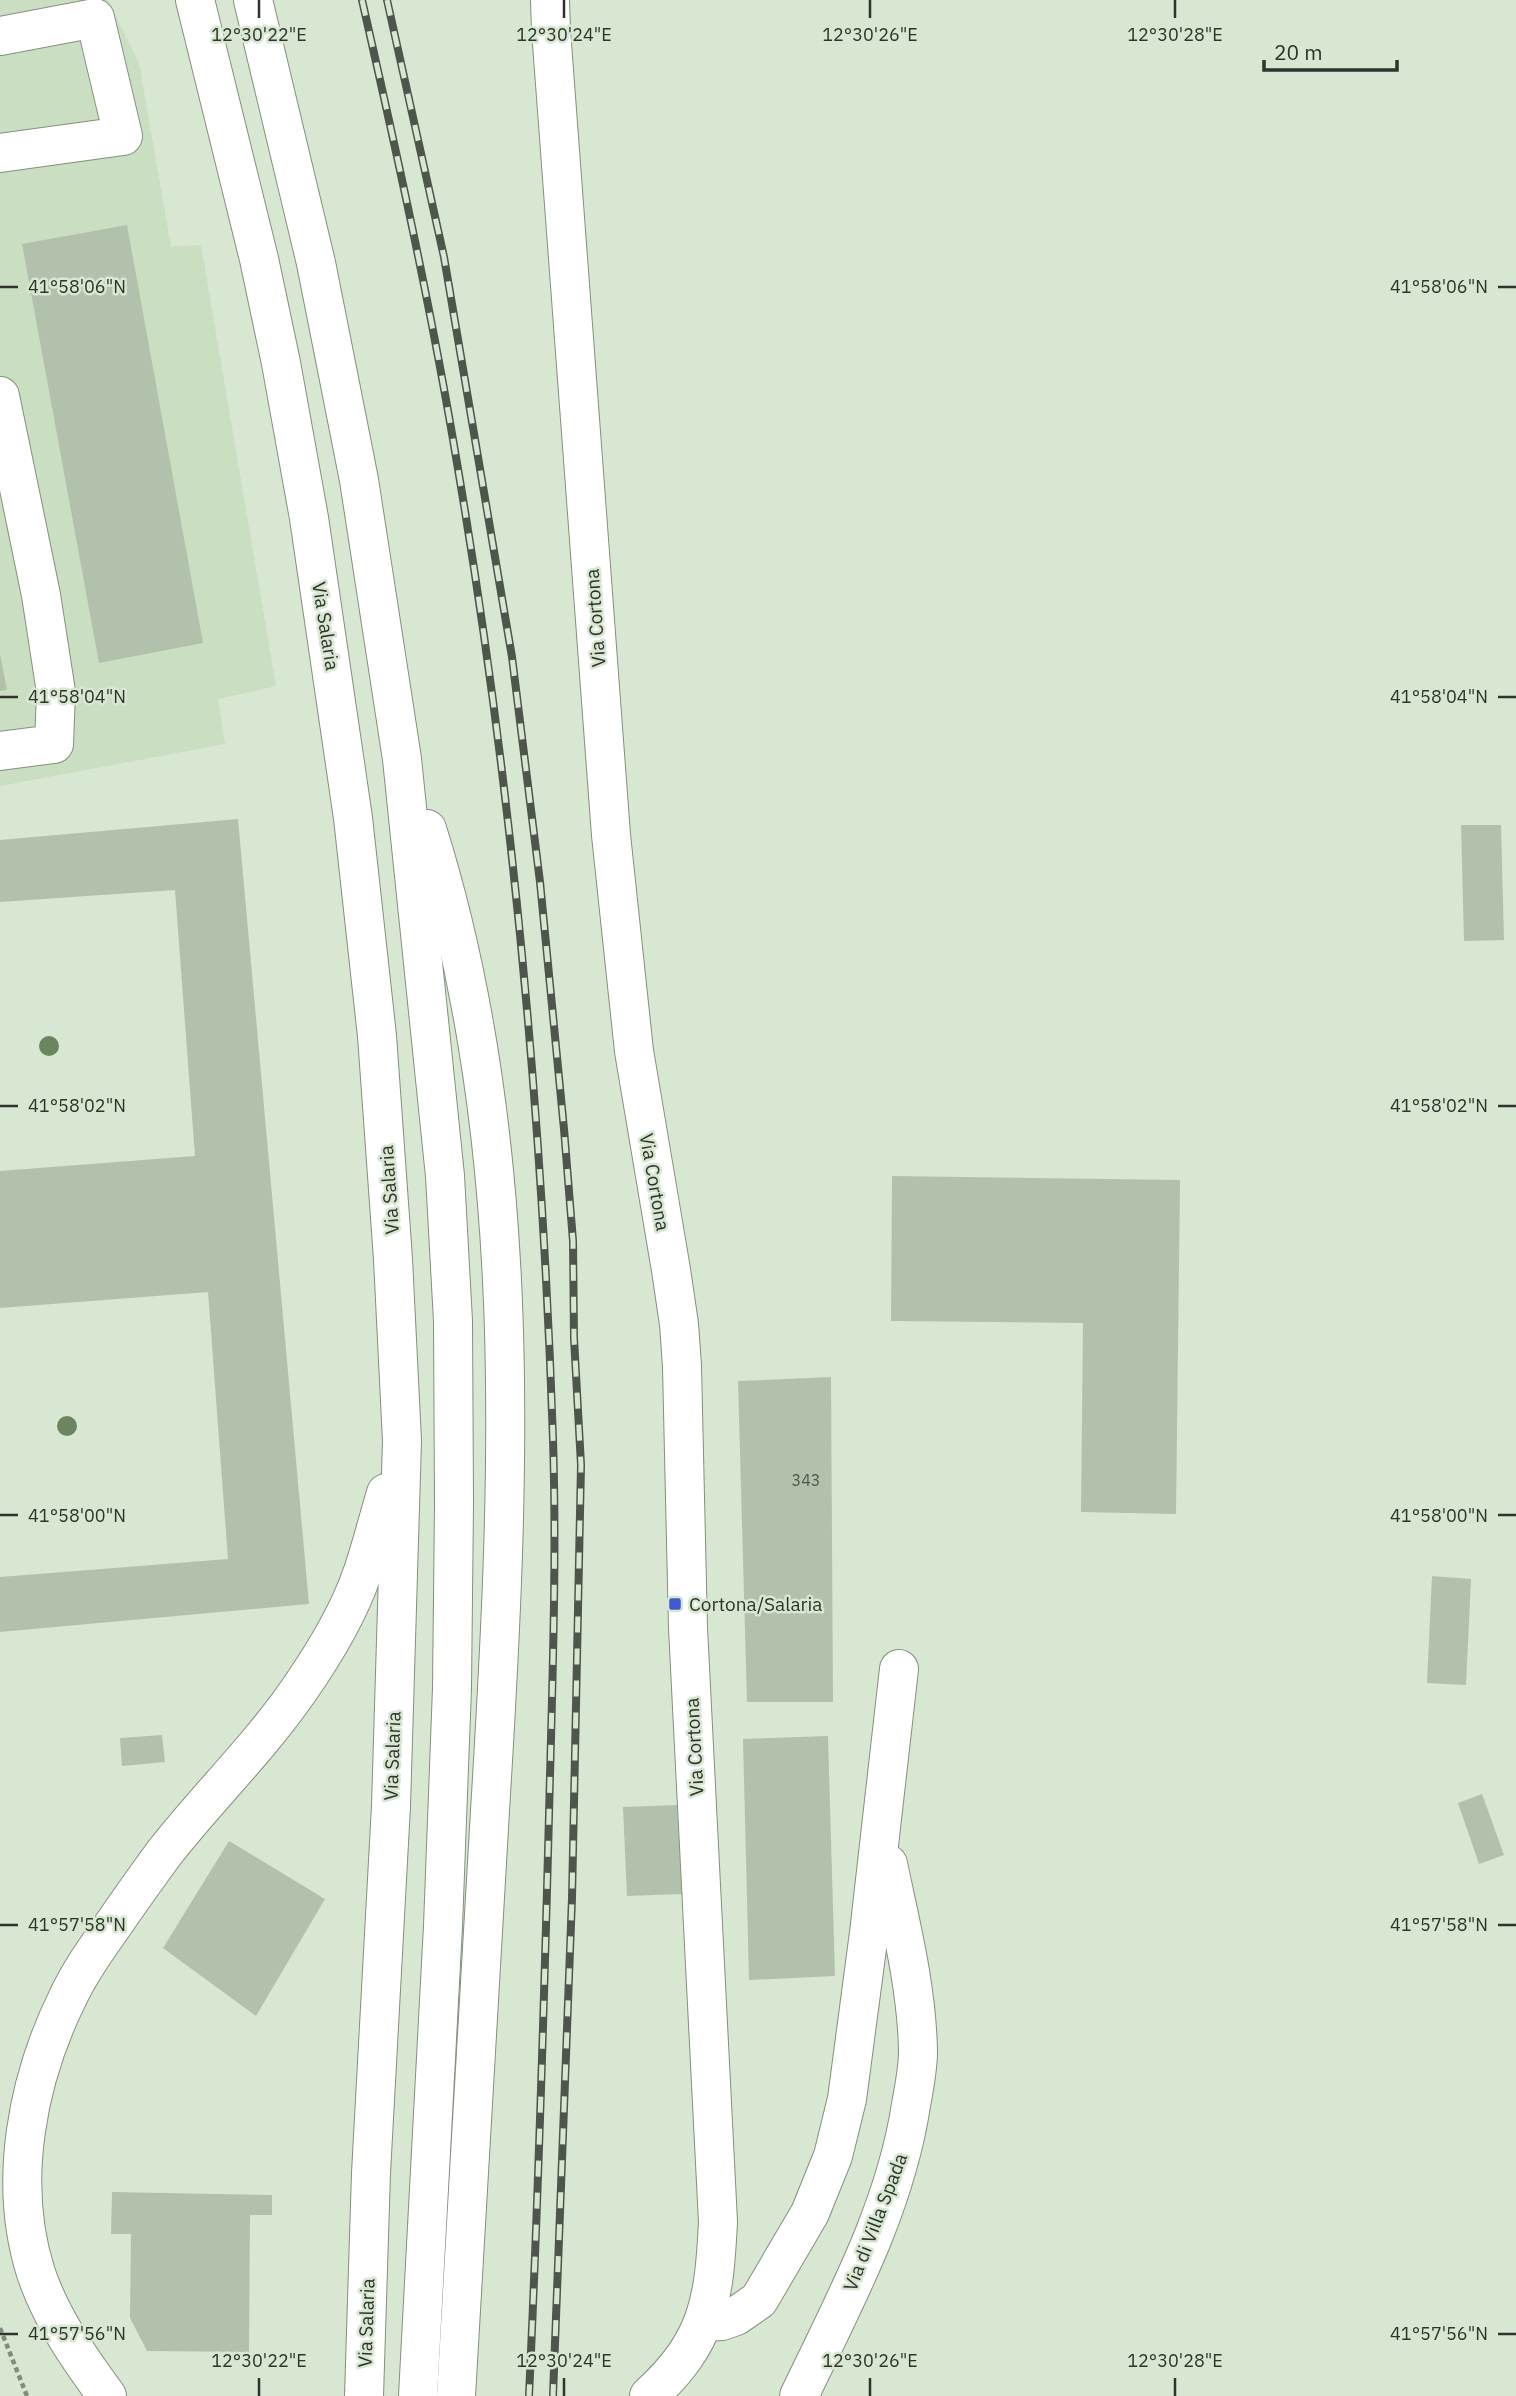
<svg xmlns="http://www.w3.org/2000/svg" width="1516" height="2396" viewBox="0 0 1516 2396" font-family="'IBM Plex Sans',sans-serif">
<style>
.built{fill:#cadec1}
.building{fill:#b2c1ab}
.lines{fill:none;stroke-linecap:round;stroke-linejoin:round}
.minor-casing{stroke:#82917c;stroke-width:40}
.major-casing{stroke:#82917c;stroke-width:40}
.path{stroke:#818c7c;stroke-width:4.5;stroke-dasharray:5 3.5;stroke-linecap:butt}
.minor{stroke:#fff;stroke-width:38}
.major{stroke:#fff;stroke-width:38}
.rail-casing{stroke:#4e564b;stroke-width:8}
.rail{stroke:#d7e7d1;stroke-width:5;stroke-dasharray:16;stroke-linecap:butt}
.tree{fill:#6b855e}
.ticks{fill:none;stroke:#2e342b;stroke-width:2.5}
.poi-dot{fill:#3f5acd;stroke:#d7e7d1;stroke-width:2.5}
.labels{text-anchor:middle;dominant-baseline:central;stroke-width:5;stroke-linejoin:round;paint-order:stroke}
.number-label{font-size:16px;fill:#4f574b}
.street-label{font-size:19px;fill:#2e342b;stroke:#d7e7d1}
.poi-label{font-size:19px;fill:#2e342b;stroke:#d7e7d1;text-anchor:start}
.ticks-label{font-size:18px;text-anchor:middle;fill:#2e342b;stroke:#d7e7d1;stroke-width:5;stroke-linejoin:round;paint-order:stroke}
</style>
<rect width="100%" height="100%" fill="#d7e7d1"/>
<polygon class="built" points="0,0 108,0 139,63 171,247 201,245 276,686 218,699 225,744 0,786"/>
<g class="building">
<polygon points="127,225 203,643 99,663 22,244"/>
<polygon points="0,654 7,690 0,691"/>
<polygon points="238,819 309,1604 0,1632 0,1577 228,1559 208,1292 0,1308 0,1171 195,1156 175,890 0,902 0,840"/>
<polygon points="1461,825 1501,825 1504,940 1464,941"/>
<polygon points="892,1176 1180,1180 1176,1514 1081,1512 1083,1323 891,1321"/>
<polygon points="831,1377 833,1702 747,1702 738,1381"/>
<polygon points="1432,1576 1471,1579 1466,1685 1427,1683"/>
<polygon points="162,1735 165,1762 122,1766 120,1738"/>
<polygon points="828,1736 835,1976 749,1980 743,1739"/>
<polygon points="1482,1794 1504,1855 1479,1864 1458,1803"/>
<polygon points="677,1805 682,1894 627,1896 623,1807"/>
<polygon points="229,1841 325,1899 256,2016 163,1948"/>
<polygon points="112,2192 272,2195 272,2215 250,2215 249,2352 147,2351 130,2318 131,2234 111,2234"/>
</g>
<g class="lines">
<defs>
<g id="minor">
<path d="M550 0 551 30 611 835 634 1051 671 1270 679 1324 682 1366 688 1628 718 2222C714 2300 709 2341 649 2396"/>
<polyline points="0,36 95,18 123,136 0,153"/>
<polyline points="0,396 41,595 56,692 54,744 0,751"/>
<polyline points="704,2322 722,2321 736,2316 759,2300 810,2213 833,2156 847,2099 869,1933 899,1669"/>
<path d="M799 2396C844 2302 895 2209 911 2105 914 2088 918 2069 918 2052 917 1988 901 1926 888 1864"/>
</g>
<g id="major">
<polyline points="195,0 259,259 281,363 309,518 353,818 377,1036 393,1259 402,1441 391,1806 371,2173 364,2396"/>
<polyline points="253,0 316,263 359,480 402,759 445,1176 453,1321 454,1504 452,1688 443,1926 418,2396"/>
<path d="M427 829C527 1146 510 1483 490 1811 478 2006 466 2201 456 2396"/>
<path d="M107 2396C79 2358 51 2318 36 2273 7 2183 27 2080 68 1997 82 1967 103 1940 122 1912 136 1892 150 1872 165 1852 208 1797 259 1748 299 1690 324 1654 348 1615 362 1574 371 1548 378 1520 386 1493"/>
</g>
</defs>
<use href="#minor" class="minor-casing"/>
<use href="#major" class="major-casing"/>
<polyline class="path" points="0,2328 27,2396"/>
<use href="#minor" class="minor"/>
<use href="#major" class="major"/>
<defs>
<g id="rail">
<path d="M362 0C397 154 431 307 457 463 512 786 542 1112 553 1439 557 1564 552 1690 549 1815 544 2009 538 2202 529 2396"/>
<polyline points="387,0 444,257 512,657 540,882 564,1129 573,1241 574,1338 581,1465 572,1898 553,2396"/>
</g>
</defs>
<use href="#rail" class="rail-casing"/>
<use href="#rail" class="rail"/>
</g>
<g class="tree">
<circle cx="49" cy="1046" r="10"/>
<circle cx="67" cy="1426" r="10"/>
</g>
<path class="ticks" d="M259 0V18M564 0V18M870 0V18M1175 0V18M0 287H18M1498 287H1516M0 697H18M1498 697H1516M0 1106H18M1498 1106H1516M0 1515H18M1498 1515H1516M0 1925H18M1498 1925H1516M0 2334H18M1498 2334H1516M259 2378V2396M564 2378V2396M870 2378V2396M1175 2378V2396"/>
<rect class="poi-dot" x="668" y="1597" width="14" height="14" rx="3.5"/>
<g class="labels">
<g class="number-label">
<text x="806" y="1480">343</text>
</g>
<g class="street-label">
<text transform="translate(595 618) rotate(-94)">Via Cortona</text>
<text transform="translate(326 626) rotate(81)">Via Salaria</text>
<text transform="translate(655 1182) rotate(80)">Via Cortona</text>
<text transform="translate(389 1190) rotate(-94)">Via Salaria</text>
<text transform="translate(694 1747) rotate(-93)">Via Cortona</text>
<text transform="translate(392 1756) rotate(-88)">Via Salaria</text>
<text transform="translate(875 2222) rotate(-69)">Via di Villa Spada</text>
<text transform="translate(366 2323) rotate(-88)">Via Salaria</text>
</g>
<g class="poi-label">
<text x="689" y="1604">Cortona/Salaria</text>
</g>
</g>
<g class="ticks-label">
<text x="259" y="41">12°30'22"E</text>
<text x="564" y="41">12°30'24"E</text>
<text x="870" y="41">12°30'26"E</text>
<text x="1175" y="41">12°30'28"E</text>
<text x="77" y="293">41°58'06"N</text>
<text x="1439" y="293">41°58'06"N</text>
<text x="77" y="703">41°58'04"N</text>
<text x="1439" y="703">41°58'04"N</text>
<text x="77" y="1112">41°58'02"N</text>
<text x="1439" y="1112">41°58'02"N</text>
<text x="77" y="1522">41°58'00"N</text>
<text x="1439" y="1522">41°58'00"N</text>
<text x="77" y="1931">41°57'58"N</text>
<text x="1439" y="1931">41°57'58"N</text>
<text x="77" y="2340">41°57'56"N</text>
<text x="1439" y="2340">41°57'56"N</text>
<text x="259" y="2367">12°30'22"E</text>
<text x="564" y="2367">12°30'24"E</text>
<text x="870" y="2367">12°30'26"E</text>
<text x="1175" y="2367">12°30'28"E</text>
</g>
<path d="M1264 60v10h133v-10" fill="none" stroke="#2e342b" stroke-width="3.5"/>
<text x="1274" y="60" font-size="21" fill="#2e342b" stroke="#d7e7d1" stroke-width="5" paint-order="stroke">20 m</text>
</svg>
